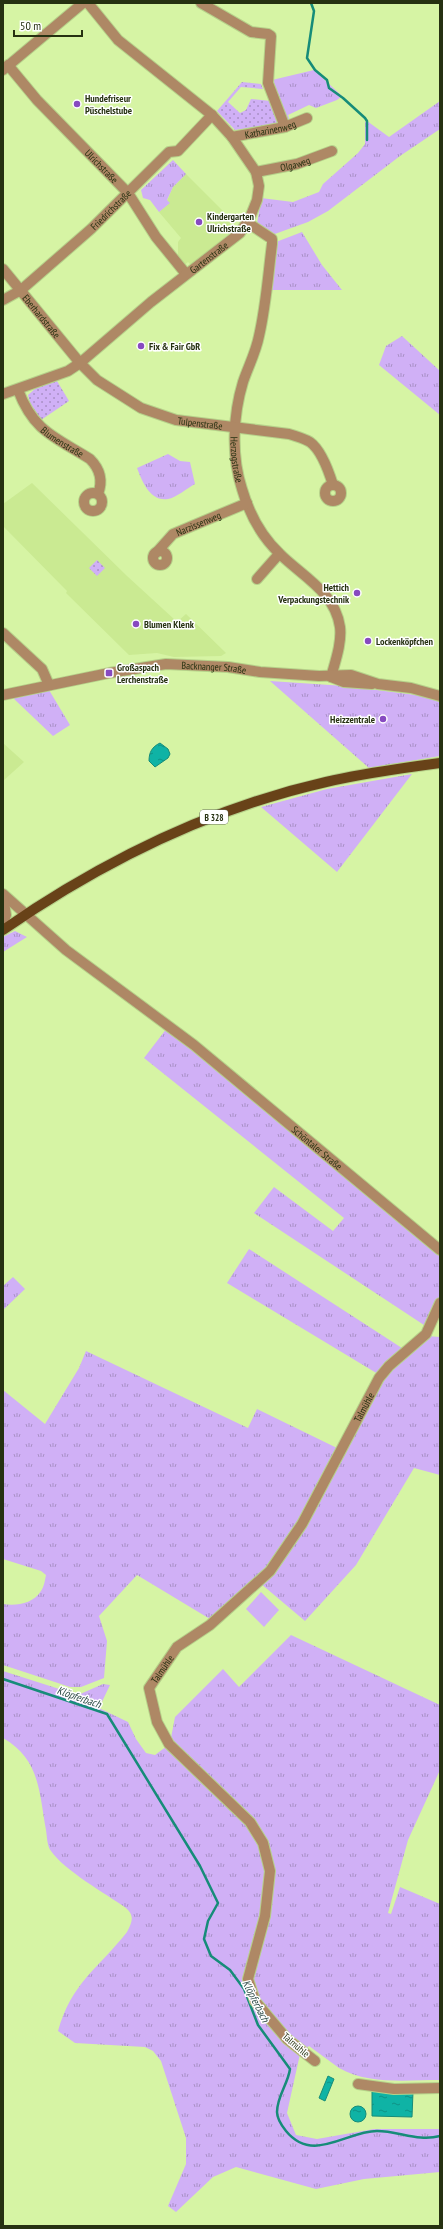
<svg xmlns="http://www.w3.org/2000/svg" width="443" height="2229" viewBox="0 0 443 2229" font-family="'PT Sans Narrow',sans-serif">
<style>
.built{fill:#caea92}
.grass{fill:url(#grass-tufts)}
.garden{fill:url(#garden-dots)}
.pitch{fill:#d0b0f6}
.water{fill:url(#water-ripples);stroke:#168c79}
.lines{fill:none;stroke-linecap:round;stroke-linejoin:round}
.stream{stroke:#168c79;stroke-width:2.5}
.minor-casing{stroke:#b6d18a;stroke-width:12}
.major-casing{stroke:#b6d18a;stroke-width:12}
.minor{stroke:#ae8865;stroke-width:10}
.major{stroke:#684218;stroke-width:10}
.poi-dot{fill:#874ac0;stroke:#fff;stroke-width:1.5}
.labels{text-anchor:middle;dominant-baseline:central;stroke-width:3;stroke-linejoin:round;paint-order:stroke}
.shield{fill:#fff;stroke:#676f58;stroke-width:1}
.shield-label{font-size:9px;font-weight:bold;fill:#263111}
.poi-label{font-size:10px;font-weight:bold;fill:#263111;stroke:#fff;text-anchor:start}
.street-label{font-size:10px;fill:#263111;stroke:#fff}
.water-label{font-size:11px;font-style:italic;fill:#2e4b47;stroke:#fff}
</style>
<defs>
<pattern id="grass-tufts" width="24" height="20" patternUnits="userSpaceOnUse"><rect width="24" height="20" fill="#d0b0f6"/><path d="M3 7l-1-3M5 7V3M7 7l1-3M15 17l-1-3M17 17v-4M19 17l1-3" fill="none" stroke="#a990c6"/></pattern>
<pattern id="garden-dots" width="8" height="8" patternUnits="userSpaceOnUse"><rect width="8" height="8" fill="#d0b0f6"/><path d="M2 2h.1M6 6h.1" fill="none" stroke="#a990c6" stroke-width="1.8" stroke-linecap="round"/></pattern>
<pattern id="water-ripples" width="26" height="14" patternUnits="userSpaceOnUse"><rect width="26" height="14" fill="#0fb3a5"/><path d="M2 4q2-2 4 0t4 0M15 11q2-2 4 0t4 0" fill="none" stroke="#0e9285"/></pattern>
</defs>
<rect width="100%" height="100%" fill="#d6f4a4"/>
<g class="built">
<polygon points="186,174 230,218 230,233 191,265 188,262 183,266 178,260 178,242 181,238 159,212 169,203 167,201 173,187"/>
<polygon points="32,483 127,576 175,620 178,621 186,614 226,653 221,656 174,657 157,653 129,655 66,593 67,591 3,526 3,504"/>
<polygon points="3,743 24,762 3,781"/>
</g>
<g class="grass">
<polygon points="314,70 342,96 337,100 316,108 309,105 288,115 290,121 286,119 272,80"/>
<polygon points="440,101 440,129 400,156 328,211 308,222 272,235 270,231 257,224 261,198 293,202 319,192 323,184 358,153 365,144 365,122 367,121 389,137"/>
<polygon points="173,160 186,174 173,187 167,200 170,203 159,212 150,200 143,198 141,190"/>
<polygon points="302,232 322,265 342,290 270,290 276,242"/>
<polygon points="402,336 440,371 440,415 379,365 386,346"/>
<path d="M168 454 180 461 190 462 195 484C187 488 176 498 168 499 150 502 142 481 137 468Z"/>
<polygon points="270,681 345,686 424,696 440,702 440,756 369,768"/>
<polygon points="49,690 70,725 53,736 12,697"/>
<polygon points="412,774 337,872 261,807 327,789"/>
<polygon points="15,931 27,937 3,952 3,937"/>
<polygon points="167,1028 440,1254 440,1297 427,1327 254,1213 274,1187 333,1231 344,1218 144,1058"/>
<polygon points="249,1249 405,1350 378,1374 227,1283"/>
<polygon points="13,1277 25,1289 3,1310 3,1286"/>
<polygon points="427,1336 440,1337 440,1475 414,1468 356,1565 305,1621 260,1583 280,1563 379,1382"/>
<path d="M86 1351 248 1428 257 1409 337 1448 299 1523 268 1568 210 1619 137 1575 99 1616 107 1641 104 1678 81 1687H70L3 1665V1604C16 1606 33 1604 41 1591 44 1587 45 1580 46 1575L41 1571 3 1559V1390L45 1424 79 1368Z"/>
<path d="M291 1635 440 1705V1770L408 1840 388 1913 391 1914 400 1887 440 1904V2080C408 2080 368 2085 339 2068 329 2061 319 2053 309 2046L304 2050 288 2037 259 2001 251 1980 273 1871 250 1816 228 1794 170 1743 175 1717 223 1669 239 1687Z"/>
<path d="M3 1671 78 1695 103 1684 110 1685 99 1708 128 1722 136 1739 146 1753 155 1755 167 1746 248 1824 261 1845 268 1871 261 1917 244 1978 300 2054 287 2113 296 2135 317 2139 374 2129H440V2172L364 2179 316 2189 236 2167 213 2177 176 2212 168 2206 186 2164V2138L161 2061 153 2051 145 2047 75 2043 58 2031C72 1982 98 1969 127 1932 132 1922 135 1916 126 1908 105 1893 65 1871 51 1851 47 1846 47 1836 46 1830 39 1792 40 1759 3 1738Z"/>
</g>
<g class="garden">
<polygon points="242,82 261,84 263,89 241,87 228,102 240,113 246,110 251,99 271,101 279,120 276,124 235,130 217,111"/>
<polygon points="57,381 69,401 41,420 30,403 28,395 36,388"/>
<polygon points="97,560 105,568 97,576 89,568"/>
</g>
<polygon class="pitch" points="261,1592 279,1610 264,1627 246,1609"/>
<g class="water">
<path d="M160 743 168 749 170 754 168 758 155 767 149 761C149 752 152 747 160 743Z"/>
<polygon points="328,2076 334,2079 325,2101 319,2098"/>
<polygon points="372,2091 413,2092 412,2117 372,2116"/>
<circle cx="358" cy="2114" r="8"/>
</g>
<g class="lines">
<g class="stream">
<polyline points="311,3 314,11 307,58 315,70 327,80 329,88 343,98 365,118 367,121 367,140"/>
<path d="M3 1679 107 1714 200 1866 218 1903 208 1921 204 1939 211 1956 230 1970 244 1989 258 2025 290 2069C288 2084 277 2096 277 2112 277 2119 282 2126 286 2131 313 2164 346 2131 377 2131 399 2131 418 2142 440 2136"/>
</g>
<defs>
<g id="minor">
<polyline points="201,3 251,32 268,34 271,36 268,83 285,127"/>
<path id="s1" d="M8 65 37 100 128 193 156 237 186 274"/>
<polyline points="3,70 83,3"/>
<path id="s2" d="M232 137 285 127 307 118"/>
<path id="s3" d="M256 172 297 164 332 151"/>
<path id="s4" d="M248 223 272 239V244C268 275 266 306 259 336 256 352 248 367 243 382 233 415 231 456 242 489 249 513 262 537 280 554 302 576 335 592 340 627 342 643 335 662 331 677"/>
<path id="s5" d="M3 269 80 363 97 380 141 408 176 420 289 434C296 436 303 438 310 442 321 450 329 472 333 485"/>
<path id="s6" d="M3 300 21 290 91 229 169 152 178 151 212 115"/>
<path id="s7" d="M18 390C34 432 55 437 90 459 100 469 103 481 98 494"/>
<path id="s8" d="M3 394 68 371 80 363 151 302 240 233 251 215 257 200 259 186 256 172 232 137 212 115 118 40 88 3"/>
<circle cx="333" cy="493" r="8"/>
<circle cx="93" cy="502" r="9"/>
<circle cx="160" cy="558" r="7"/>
<path id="s9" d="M156 553 173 534 247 503"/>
<polyline points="257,579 279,554"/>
<polyline points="3,633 42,669 49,685"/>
<polyline points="331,677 344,682 372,684"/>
<path id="s10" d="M3 695 109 673 166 664 228 667 260 672 319 676 351 675 378 684 411 688 440 696"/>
<path id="s11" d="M3 894 66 950 194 1045 440 1250"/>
<polyline points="3,896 6,915 3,924"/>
<path id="s12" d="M315 2061 287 2039 255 2001 248 1979 265 1916 270 1871 263 1843 250 1822 169 1744 157 1722 149 1688 177 1647 210 1625 270 1571 302 1524 379 1378 389 1366 426 1334 440 1303"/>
<polyline points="358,2084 394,2089 440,2088"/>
</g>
<path id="major" d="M3 930C100 863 211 808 326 782 364 773 402 768 440 763"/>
</defs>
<use href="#minor" class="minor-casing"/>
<use href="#major" class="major-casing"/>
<use href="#minor" class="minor"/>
<use href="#major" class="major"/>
</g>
<g class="poi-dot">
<circle cx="77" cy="104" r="4"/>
<circle cx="199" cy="222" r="4"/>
<circle cx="141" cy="346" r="4"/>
<circle cx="357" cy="593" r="4"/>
<circle cx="136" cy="624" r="4"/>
<circle cx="368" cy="641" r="4"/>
<rect x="105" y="669" width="8" height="8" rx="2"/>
<circle cx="383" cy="719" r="4"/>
</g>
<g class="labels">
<rect class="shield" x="200" y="810" width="28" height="14" rx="3"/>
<g class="shield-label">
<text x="214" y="817">B 328</text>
</g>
<g class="poi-label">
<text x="85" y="98">Hundefriseur<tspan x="85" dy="12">Püschelstube</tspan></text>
<text x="207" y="216">Kindergarten<tspan x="207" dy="12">Ulrichstraße</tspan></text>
<text x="149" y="346">Fix &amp; Fair GbR</text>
<text x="349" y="587" text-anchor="end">Hettich<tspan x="349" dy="12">Verpackungstechnik</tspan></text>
<text x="144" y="624">Blumen Klenk</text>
<text x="376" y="641">Lockenköpfchen</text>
<text x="117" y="667">Großaspach<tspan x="117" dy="12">Lerchenstraße</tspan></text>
<text x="375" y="719" text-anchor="end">Heizzentrale</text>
</g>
<g class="street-label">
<text stroke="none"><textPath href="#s2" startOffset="39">Katharinenweg</textPath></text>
<text stroke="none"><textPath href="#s3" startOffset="40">Olgaweg</textPath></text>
<text stroke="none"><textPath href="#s1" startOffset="138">Ulrichstraße</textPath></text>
<text stroke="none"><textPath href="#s6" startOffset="141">Friedrichstraße</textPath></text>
<text stroke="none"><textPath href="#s8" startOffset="250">Gartenstraße</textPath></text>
<text stroke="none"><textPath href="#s5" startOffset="61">Eberhardstraße</textPath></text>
<text stroke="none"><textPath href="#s5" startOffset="259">Tulpenstraße</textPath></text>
<text stroke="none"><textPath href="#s7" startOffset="70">Blumenstraße</textPath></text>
<text stroke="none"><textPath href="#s4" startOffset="254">Herzogstraße</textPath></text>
<text stroke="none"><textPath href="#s9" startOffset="53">Narzissenweg</textPath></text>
<text stroke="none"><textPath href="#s10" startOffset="214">Backnanger Straße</textPath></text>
<text stroke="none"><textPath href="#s11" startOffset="404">Schöntaler Straße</textPath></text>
<text stroke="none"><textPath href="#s12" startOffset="804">Talmühle</textPath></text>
<text stroke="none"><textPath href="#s12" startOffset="468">Talmühle</textPath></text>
<text transform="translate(296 2045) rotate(40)">Talmühle</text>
</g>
<g class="water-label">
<text transform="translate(79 1697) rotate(19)">Klöpferbach</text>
<text transform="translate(256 2001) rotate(63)">Klöpferbach</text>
</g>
</g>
<rect width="443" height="2229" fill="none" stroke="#263111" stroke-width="8"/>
<path d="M14 30v6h68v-6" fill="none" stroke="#263111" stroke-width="2"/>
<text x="20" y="30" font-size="12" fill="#263111" stroke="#ffffff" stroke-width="3" paint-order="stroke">50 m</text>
</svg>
